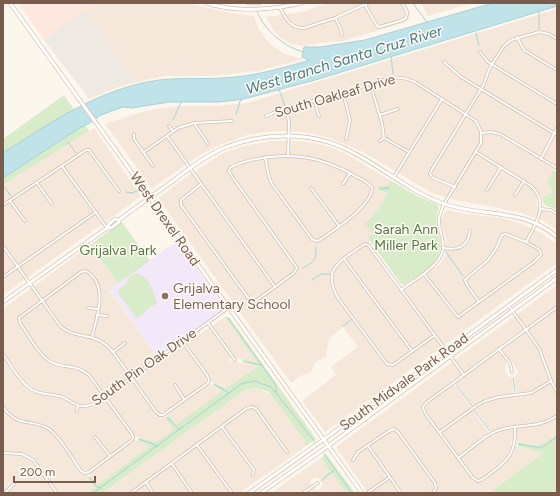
<svg xmlns="http://www.w3.org/2000/svg" width="560" height="496" viewBox="0 0 560 496" font-family="Figtree,sans-serif">
<style>
.residential{fill:#f5e8da;fill-rule:evenodd}
.commercial{fill:#fde8e0}
.industrial{fill:#efe9e4}
.education{fill:#f3e8fa}
.green{fill:#d8ecc9}
.water{fill:#bfe3e8;stroke:#a5d3da}
.lines{fill:none;stroke-linecap:round;stroke-linejoin:round}
.stream{stroke:#a5d3da;stroke-width:1}
.street-casing{stroke:#d1beb0;stroke-width:3.5}
.secondary-casing{stroke:#d6c0b0;stroke-width:4.5}
.street{stroke:#fff;stroke-width:2}
.secondary{stroke:#fff;stroke-width:3}
.education-dot{fill:#8d6e63;stroke:#fffaf3;stroke-width:1.5}
.labels{text-anchor:middle;dominant-baseline:central;stroke-width:3;stroke-linejoin:round;paint-order:stroke}
.street-label{font-size:14px;fill:#7a5c4d;stroke:#fffaf3}
.park-label{font-size:14px;fill:#537a41;stroke:#fffaf3}
.education-label{font-size:14px;fill:#785e54;stroke:#fffaf3;text-anchor:start}
.water-label{font-size:15px;font-style:italic;fill:#437c86;stroke:#fffaf3}
</style>
<rect width="100%" height="100%" fill="#fdf6ec"/>
<g class="residential">
<polygon points="94,3 188,3 230,13 254,16 258,28 266,39 275,48 285,54 304,59 257,71 212,76 164,76 124,85 89,99 87,96 118,84 133,79 84,10"/>
<polygon points="328,3 405,3 410,12 410,18 406,22 343,41 319,43 304,46 289,43 279,36 273,29 266,17 302,12"/>
<polygon points="421,3 472,3 428,16"/>
<polygon points="557,9 557,164 547,182 553,193 536,199 538,208 551,213 557,217 557,231 543,221 519,212 455,200 432,193 363,152 330,138 304,132 279,131 250,134 217,146 200,155 152,188 105,124 145,111 179,106 216,106 247,103"/>
<polygon points="94,128 141,196 3,295 3,185"/>
<polygon points="271,141 298,141 314,143 333,148 348,155 390,180 388,185 389,193 375,214 373,235 368,247 401,293 440,264 446,254 446,239 442,227 441,220 444,213 447,210 460,213 502,218 522,224 539,232 557,244 557,263 325,432 302,401 336,375 331,367 358,347 343,327 329,339 326,356 315,363 311,373 300,376 291,383 158,198 185,178 223,153 244,146"/>
<polygon points="90,245 118,283 109,290 160,361 225,317 258,362 230,357 230,361 258,366 226,388 206,379 205,381 223,391 177,424 164,411 161,412 174,427 170,432 156,442 130,435 130,438 151,446 97,485 87,470 84,469 95,487 87,493 3,493 3,309"/>
<path d="M557 285V434L542 445 511 441V446H518L544 453 489 493H368L336 447ZM511 360 518 372 514 377 517 398H514L512 377 507 376 505 373 506 363ZM452 378 494 435 492 437 451 380Z"/>
<polygon points="255,388 261,389 272,396 299,433 307,441 304,443 306,446 290,458 239,493 102,493 245,390"/>
<polygon points="321,458 330,471 321,479 316,477 311,480 310,483 314,489 319,490 321,488 323,485 322,481 332,473 346,493 271,493"/>
</g>
<polygon class="commercial" points="18,3 94,3 44,40"/>
<polygon class="industrial" points="84,10 134,80 118,84 87,96 44,40"/>
<polygon class="education" points="177,241 225,308 157,356 109,289"/>
<g class="green">
<polygon points="64,95 89,131 3,185 3,139"/>
<path d="M553 170 557 172V210C548 204 544 210 542 197L553 193 547 182Z"/>
<path d="M390 180 419 197 437 204 439 208C434 221 437 226 440 239 446 262 420 274 404 285L401 284 368 238 373 234 365 224 374 215 388 193 378 190V187L388 185Z"/>
<polygon points="122,222 150,261 118,283 90,245"/>
<path d="M136 273C153 280 150 287 157 302L154 306C145 307 145 315 137 319L118 293 119 289 127 283 128 278Z"/>
<polygon points="225,317 229,317 316,439 306,446 304,443 306,441 299,433 272,396 267,391 261,389 255,388 245,390 102,493 87,493 95,487 88,477 90,476 97,485 150,446 138,441 139,438 156,442 170,432 173,427 165,418 168,415 177,424 222,391 213,385 214,383 226,388 258,366 242,362 242,359 257,362"/>
<path d="M557 434V493H489L543 453 518 446 519 442C541 446 539 447 557 434Z"/>
<polygon points="326,454 355,493 346,493 332,473 322,481 321,479 330,471 321,458"/>
</g>
<path class="water" d="M493 3H557V6L315 80 244 99 219 102H169L132 108 123 107 101 115 90 123 81 127 3 178V153C52 122 100 88 159 80 184 77 210 80 235 77 257 75 288 67 309 60L302 57 304 47H320L365 40Z"/>
<g class="lines">
<g class="stream">
<polyline points="413,3 420,13 427,22"/>
<path d="M257 11C264 30 285 48 304 52"/>
<polyline points="539,11 539,29"/>
<polyline points="476,33 479,46"/>
<polyline points="391,56 393,74"/>
<polyline points="279,89 285,106"/>
<polyline points="236,114 241,99"/>
<polyline points="173,120 181,102"/>
<polyline points="68,142 76,153"/>
<polyline points="3,185 11,196"/>
<polyline points="380,189 389,188"/>
<polyline points="126,192 132,193 139,190"/>
<polyline points="446,252 463,276"/>
<path d="M303 268C315 261 316 261 316 247"/>
<polyline points="312,280 321,274 330,274"/>
<polyline points="228,318 276,385 276,392"/>
<polyline points="343,326 351,320"/>
<polyline points="245,362 261,365"/>
<polyline points="513,378 515,391"/>
<polyline points="214,384 229,393"/>
<polyline points="456,385 472,406"/>
<polyline points="474,410 490,431"/>
<polyline points="168,418 178,429 180,429"/>
<polyline points="139,439 158,446"/>
<polyline points="518,444 541,448 557,437"/>
<polyline points="324,454 352,493"/>
<polyline points="90,478 97,487 100,488"/>
<polyline points="321,481 334,470"/>
<polyline points="93,493 241,384 254,381 271,387 315,442"/>
</g>
<defs>
<g id="street">
<polyline points="365,5 377,26 379,27 400,21 406,18 407,12 402,3"/>
<path d="M280 8C286 19 290 28 304 28L335 18 368 3"/>
<polyline points="335,18 341,29 342,35"/>
<polyline points="517,37 524,50 557,70"/>
<polyline points="480,52 488,62 557,104"/>
<polyline points="444,62 461,77 557,135"/>
<polyline points="370,83 382,123 384,138 409,152"/>
<polyline points="343,92 350,120 346,139"/>
<polyline points="314,100 319,116"/>
<polyline points="285,109 289,121 288,155"/>
<polyline points="380,115 398,109"/>
<path d="M266 116 273 113 387 79C397 76 405 78 415 82L476 121 481 132V143L444 204C435 225 440 223 443 243 447 263 415 279 401 290"/>
<polyline points="194,123 208,144"/>
<polyline points="169,126 173,131"/>
<polyline points="482,133 491,132 500,134 557,168"/>
<polyline points="134,134 134,139 153,166"/>
<polyline points="167,136 275,287"/>
<polyline points="380,141 384,138"/>
<polyline points="89,150 119,191"/>
<polyline points="144,152 178,128 194,123 232,121"/>
<path d="M476 152 531 186C550 203 536 224 526 242"/>
<polyline points="265,157 269,177 272,184 312,239 316,241"/>
<polyline points="541,159 557,128"/>
<polyline points="62,166 107,228"/>
<polyline points="394,177 442,99"/>
<polyline points="37,183 52,204"/>
<polyline points="343,184 350,173"/>
<polyline points="455,187 433,178 430,174 431,171 484,84 488,72 492,64 504,46 511,40 539,32 549,34 557,39"/>
<polyline points="311,188 339,226"/>
<polyline points="487,190 501,167"/>
<polyline points="515,195 524,181"/>
<polyline points="181,200 181,205 249,299 253,301"/>
<polyline points="181,200 201,184"/>
<polyline points="10,201 25,221"/>
<polyline points="3,205 86,150 89,150"/>
<polyline points="541,209 551,210 557,214"/>
<path d="M316 241 320 240C335 229 371 207 372 188"/>
<path d="M3 246 61 327C79 341 95 330 113 352L156 412 160 415"/>
<path d="M444 248C459 251 468 246 470 231"/>
<polyline points="344,259 412,351"/>
<polyline points="424,274 458,317"/>
<polyline points="3,277 96,212"/>
<polyline points="465,280 467,278 488,260 496,249 502,235"/>
<polyline points="465,280 467,285 479,302"/>
<path d="M253 301 257 300 294 273 297 268 231 175 229 171 230 168C237 163 247 161 256 159 293 152 323 157 355 176 361 179 369 182 372 188"/>
<polyline points="509,306 539,348 551,381 557,392"/>
<polyline points="88,308 98,309"/>
<polyline points="97,315 107,316"/>
<polyline points="458,317 534,262 541,255 540,250 526,242 506,234 502,235"/>
<path d="M19 318 20 323C28 334 39 356 51 362 64 369 77 364 89 375L132 434 133 438"/>
<path d="M19 318 81 272 86 271C109 284 97 317 92 337"/>
<polyline points="208,323 235,360"/>
<path d="M435 335 393 365 387 364 338 298C321 268 341 261 363 245L366 244 369 246 464 375"/>
<polyline points="182,341 207,375 209,380"/>
<polyline points="499,349 510,363 512,372"/>
<polyline points="113,352 125,343"/>
<path d="M3 354C11 365 23 387 35 391 43 395 53 394 62 397 77 403 77 411 96 403L228 308"/>
<polyline points="175,385 184,399"/>
<path d="M3 407C19 429 31 418 49 429 59 435 74 461 81 471L85 473"/>
<polyline points="253,407 257,410 287,452"/>
<polyline points="423,407 427,402 557,307"/>
<polyline points="423,407 425,413 473,478 478,481"/>
<polyline points="77,411 78,406"/>
<polyline points="160,415 163,415 208,383 209,380"/>
<polyline points="222,427 254,470 253,475"/>
<polyline points="394,429 398,432 435,483 436,488"/>
<polyline points="440,432 476,406 485,401 499,397 531,393 551,381"/>
<polyline points="95,437 110,456"/>
<polyline points="197,445 232,493"/>
<polyline points="368,446 401,493"/>
<polyline points="3,453 22,454 33,460 57,493"/>
<path d="M458 458C471 449 488 432 503 429 524 423 537 429 557 416"/>
<polyline points="353,460 358,452 389,431 394,429"/>
<polyline points="172,464 192,493"/>
<polyline points="85,473 89,472 131,441 133,438"/>
<path d="M478 481C483 480 487 476 491 473 510 459 516 451 515 427"/>
<polyline points="146,482 153,493"/>
<polyline points="6,492 14,484"/>
<polyline points="131,493 247,408 253,407"/>
<polyline points="303,493 318,483"/>
<polyline points="367,493 390,477"/>
<polyline points="433,493 436,488"/>
</g>
<g id="secondary">
<polyline points="10,3 362,493"/>
<path d="M206 3C237 13 271 10 302 3"/>
<polyline points="248,3 259,3"/>
<path d="M119 220 115 219 109 224 107 228H111L119 222V220C136 207 155 194 173 181 188 169 205 156 224 148 263 132 312 131 350 151 382 167 409 191 442 203 481 218 523 207 557 237"/>
<polyline points="3,302 107,228"/>
<polyline points="249,493 447,351 557,270"/>
<polyline points="261,493 324,449 557,278"/>
</g>
</defs>
<use href="#street" class="street-casing"/>
<use href="#secondary" class="secondary-casing"/>
<use href="#street" class="street"/>
<use href="#secondary" class="secondary"/>
</g>
<circle class="education-dot" cx="165" cy="296" r="4"/>
<g class="labels">
<g class="street-label">
<text transform="translate(335 96) rotate(-16)">South Oakleaf Drive</text>
<text transform="translate(165 219) rotate(55)">West Drexel Road</text>
<text transform="translate(144 367) rotate(-35)">South Pin Oak Drive</text>
<text transform="translate(404 382) rotate(-36)">South Midvale Park Road</text>
</g>
<g class="park-label">
<text x="406" y="229">Sarah Ann<tspan x="406" dy="16">Miller Park</tspan></text>
<text x="118" y="250">Grijalva Park</text>
</g>
<g class="education-label">
<text x="173" y="288">Grijalva<tspan x="173" dy="16">Elementary School</tspan></text>
</g>
<g class="water-label">
<text transform="translate(344 60) rotate(-17)">West Branch Santa Cruz River</text>
</g>
</g>
<rect width="560" height="496" fill="none" stroke="#7a5c4d" stroke-width="8"/>
<path d="M14 476v6h81v-6" fill="none" stroke="#7a5c4d" stroke-width="2"/>
<text x="20" y="476" font-size="12" fill="#7a5c4d" stroke="#fffaf3" stroke-width="3" paint-order="stroke">200 m</text>
</svg>
